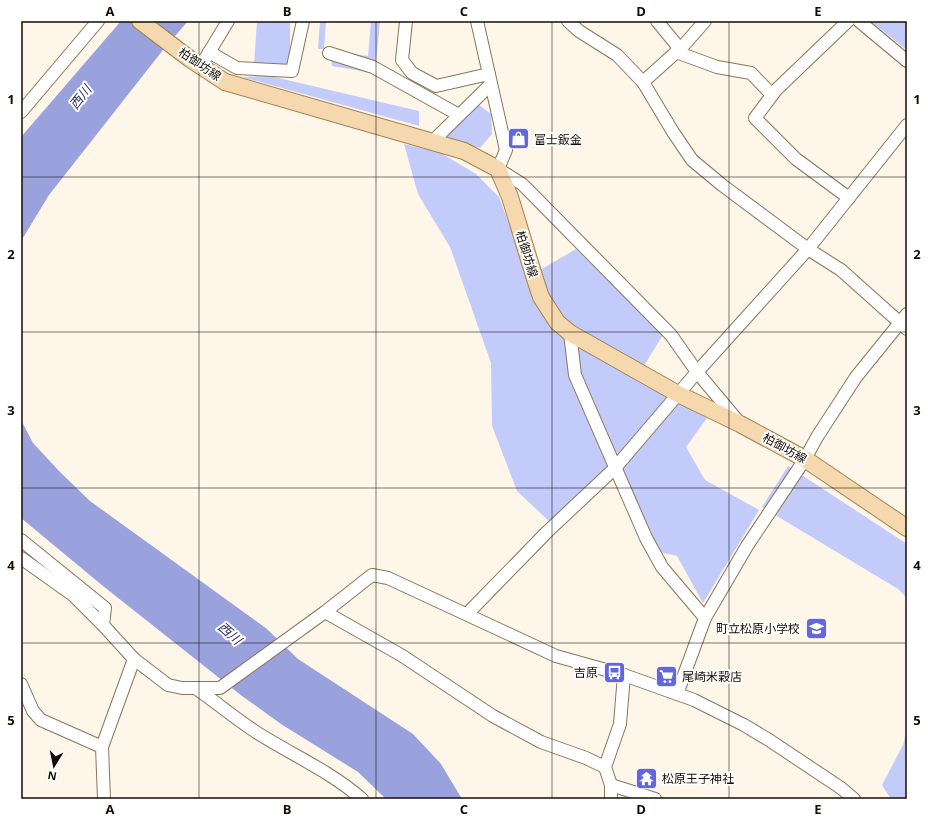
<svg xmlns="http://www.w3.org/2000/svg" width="928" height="820" viewBox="0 0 928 820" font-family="'Open Sans','Noto Sans JP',sans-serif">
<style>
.green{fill:#c3cbfa}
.water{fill:#99a2dc}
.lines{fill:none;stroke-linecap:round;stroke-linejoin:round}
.minor-casing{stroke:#89765a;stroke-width:14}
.major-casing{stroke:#a2804f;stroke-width:18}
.minor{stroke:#fff;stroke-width:12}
.major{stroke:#f5d8ad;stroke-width:16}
.grid{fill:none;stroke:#140c04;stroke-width:1;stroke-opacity:0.55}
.labels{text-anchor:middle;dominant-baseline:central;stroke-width:4;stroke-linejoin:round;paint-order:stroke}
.street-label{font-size:12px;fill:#140c04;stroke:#fff}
.poi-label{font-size:12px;fill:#140c04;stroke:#fff;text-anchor:start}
.water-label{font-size:13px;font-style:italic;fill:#2c2e72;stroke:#fff}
.neatline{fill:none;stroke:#140c04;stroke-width:1.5}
.grid-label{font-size:13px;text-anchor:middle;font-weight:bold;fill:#140c04}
</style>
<rect width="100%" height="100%" fill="#fff6ea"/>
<g class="green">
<polygon points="257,21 290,21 290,65 254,64"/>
<polygon points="320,21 326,21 324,49 318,49"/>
<polygon points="371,21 380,21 376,63 340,52 368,56"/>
<polygon points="870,21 907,21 907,50"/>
<polygon points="331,58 378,74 332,66"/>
<polygon points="270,76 419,111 419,126 242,77"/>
<polygon points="478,104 491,114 492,134 480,148 442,138"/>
<polygon points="404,144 441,153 476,174 499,197 528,277 576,249 663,335 635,380 707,418 686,447 705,480 759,510 703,603 677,556 655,551 617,460 552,524 517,491 492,426 491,363 450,247 418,194"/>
<polygon points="788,466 907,544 907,598 898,589 762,507"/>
<polygon points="907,728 907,799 891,799 882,785 903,745"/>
</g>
<g class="water">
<polygon points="121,21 188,21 163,50 49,195 21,241 21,137"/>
<polygon points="21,420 33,443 60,472 90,501 267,629 298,659 413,734 441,764 462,799 386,799 358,772 281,724 242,696 103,586 21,518"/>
</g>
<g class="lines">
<defs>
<g id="minor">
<polyline points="406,21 402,60 412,73 436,86 489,74"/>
<polyline points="477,21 506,150 498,169 522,184 533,195 671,335 697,372 738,421"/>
<polyline points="568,21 579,31 617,55 643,82 673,132 692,160 722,185 808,249 841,270 907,329"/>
<polyline points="657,21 680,49"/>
<polyline points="848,21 776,90 755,118 796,159 849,198"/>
<polyline points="859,21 907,61"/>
<polyline points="209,52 237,68 292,71 303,21"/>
<polyline points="676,52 717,67 751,73 772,95"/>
<polyline points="329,53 373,67 459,115"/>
<polyline points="205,59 228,21"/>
<polyline points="643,82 683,46 705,21"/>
<polyline points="21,112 98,21"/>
<polyline points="433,141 491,84"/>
<polyline points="570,333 575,375 646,538 662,567 705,618"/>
<polyline points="21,540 105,608 103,625"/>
<polyline points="21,558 73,595 103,625 134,659 168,685 182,688 220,688 325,612 372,575 388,578 556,656 624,675 694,700 744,725 769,740 841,788 854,799"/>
<polyline points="325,612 401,655 493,716 541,742 586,758 605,767"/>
<polyline points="467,614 547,532 615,468 697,372 808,249 907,125"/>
<polyline points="21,684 33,711 41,720 102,747"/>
<path d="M197 689C217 703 236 719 256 732 292 755 330 771 362 799"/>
<polyline points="677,694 705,618 747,546 805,459 817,437 856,377 907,314"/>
<polyline points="611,785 655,799"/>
<polyline points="104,799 102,747 134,659"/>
<polyline points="611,799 611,785 605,767 620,724 624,675"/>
</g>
<polyline id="major" points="140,21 190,59 225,82 464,151 498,169 510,197 535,279 541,297 557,322 570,333 678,394 740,424 805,459 907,528"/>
</defs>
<use href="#minor" class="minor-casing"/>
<use href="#major" class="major-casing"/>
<use href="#minor" class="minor"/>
<use href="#major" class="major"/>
</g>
<path class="grid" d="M199 21V799M376 21V799M552 21V799M729 21V799M21 177H907M21 332H907M21 488H907M21 643H907"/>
<defs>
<symbol id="shop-square" viewBox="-11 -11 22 22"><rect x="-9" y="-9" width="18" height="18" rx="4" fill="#6267e0" stroke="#fff"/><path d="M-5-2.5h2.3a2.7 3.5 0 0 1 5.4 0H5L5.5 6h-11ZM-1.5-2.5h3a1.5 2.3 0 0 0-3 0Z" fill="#fff"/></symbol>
<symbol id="school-square" viewBox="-11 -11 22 22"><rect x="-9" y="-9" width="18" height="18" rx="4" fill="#6267e0" stroke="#fff"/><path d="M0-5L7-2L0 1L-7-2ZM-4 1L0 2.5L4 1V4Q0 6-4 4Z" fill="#fff"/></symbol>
<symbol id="bus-square" viewBox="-11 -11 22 22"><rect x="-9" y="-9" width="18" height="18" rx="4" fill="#6267e0" stroke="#fff"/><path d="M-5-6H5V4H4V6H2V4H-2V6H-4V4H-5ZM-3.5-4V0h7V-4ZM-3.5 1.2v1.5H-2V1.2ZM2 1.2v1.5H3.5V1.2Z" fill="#fff"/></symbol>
<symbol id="supermarket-square" viewBox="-11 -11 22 22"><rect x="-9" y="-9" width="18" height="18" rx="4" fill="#6267e0" stroke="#fff"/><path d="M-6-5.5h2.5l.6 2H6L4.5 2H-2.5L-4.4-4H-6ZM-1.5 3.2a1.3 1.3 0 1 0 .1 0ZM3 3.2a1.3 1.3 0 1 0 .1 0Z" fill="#fff"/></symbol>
<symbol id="temple-square" viewBox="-11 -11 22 22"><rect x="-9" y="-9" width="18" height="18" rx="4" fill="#6267e0" stroke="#fff"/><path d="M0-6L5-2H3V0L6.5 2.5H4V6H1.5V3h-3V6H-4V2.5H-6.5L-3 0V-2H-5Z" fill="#fff"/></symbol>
</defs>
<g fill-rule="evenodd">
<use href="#shop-square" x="506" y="126" width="25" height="25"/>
<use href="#school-square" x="804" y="616" width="25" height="25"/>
<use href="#bus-square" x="602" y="660" width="25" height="25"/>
<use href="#supermarket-square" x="654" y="664" width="25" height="25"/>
<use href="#temple-square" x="634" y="766" width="25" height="25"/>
</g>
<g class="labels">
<g class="street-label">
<text transform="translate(200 64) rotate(34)">柏御坊線</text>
<text transform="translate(527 254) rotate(73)">柏御坊線</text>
<text transform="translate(785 448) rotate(29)">柏御坊線</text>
</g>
<g class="poi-label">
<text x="534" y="139">富士鈑金</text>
<text x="800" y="628" text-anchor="end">町立松原小学校</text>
<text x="598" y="672" text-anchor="end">吉原</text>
<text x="682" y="676">尾崎米穀店</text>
<text x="662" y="778">松原王子神社</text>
</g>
<g class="water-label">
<text transform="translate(80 97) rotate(-52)">西川</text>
<text transform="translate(230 633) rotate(41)">西川</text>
</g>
</g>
<rect width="928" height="820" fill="none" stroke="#ffffff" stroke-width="44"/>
<g transform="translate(54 766) rotate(190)" stroke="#ffffff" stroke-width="3" paint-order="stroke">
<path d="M0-3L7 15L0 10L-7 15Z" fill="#140c04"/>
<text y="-6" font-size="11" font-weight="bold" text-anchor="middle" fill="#140c04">N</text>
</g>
<rect x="22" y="22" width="884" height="776" class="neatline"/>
<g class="grid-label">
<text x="110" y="16">A</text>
<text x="287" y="16">B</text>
<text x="464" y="16">C</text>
<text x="641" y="16">D</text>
<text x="818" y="16">E</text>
<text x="11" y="104">1</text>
<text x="917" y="104">1</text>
<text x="11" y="259">2</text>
<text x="917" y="259">2</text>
<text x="11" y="415">3</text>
<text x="917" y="415">3</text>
<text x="11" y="570">4</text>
<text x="917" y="570">4</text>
<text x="11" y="725">5</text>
<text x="917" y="725">5</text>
<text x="110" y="814">A</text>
<text x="287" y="814">B</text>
<text x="464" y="814">C</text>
<text x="641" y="814">D</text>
<text x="818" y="814">E</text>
</g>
</svg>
